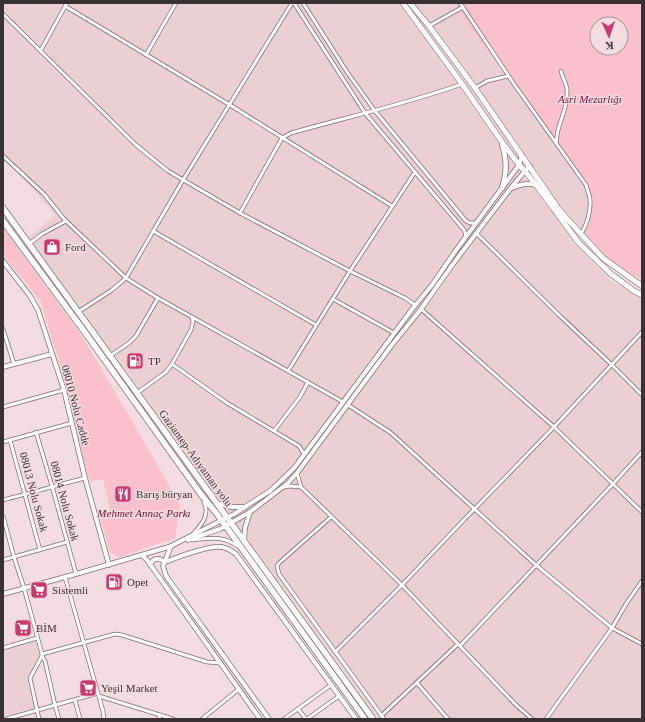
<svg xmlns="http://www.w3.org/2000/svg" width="645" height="722" viewBox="0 0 645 722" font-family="'Times New Roman',serif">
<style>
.built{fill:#eccfd5}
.green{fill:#fac0ce;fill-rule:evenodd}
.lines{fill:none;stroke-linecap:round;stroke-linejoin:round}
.minor-casing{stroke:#7c696d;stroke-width:4.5}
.tertiary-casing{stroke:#7c696d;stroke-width:5.5}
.secondary-casing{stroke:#7c696d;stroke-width:6}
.primary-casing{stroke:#7c696d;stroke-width:6}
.trunk-casing{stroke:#7c696d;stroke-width:7}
.minor{stroke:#fff;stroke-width:3}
.tertiary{stroke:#fff;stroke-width:4}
.secondary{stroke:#fff;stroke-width:4.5}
.primary{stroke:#fff;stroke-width:5}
.trunk{stroke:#fff;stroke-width:5.5}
.labels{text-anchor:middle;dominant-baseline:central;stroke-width:3;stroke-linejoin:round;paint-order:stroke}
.park-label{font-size:11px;font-style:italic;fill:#700c36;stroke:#f3dde2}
.poi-label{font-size:11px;fill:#3a3133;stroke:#f3dde2;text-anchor:start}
.street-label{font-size:11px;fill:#3a3133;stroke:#f3dde2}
</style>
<rect width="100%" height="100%" fill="#f3dde2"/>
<g class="built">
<polygon points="3,3 454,3 468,25 587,185 591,208 581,234 574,243 613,282 642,297 642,719 379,719 29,237 55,215 3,156"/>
<polygon points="37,640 41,657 28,679 35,708 3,717 3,650"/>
</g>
<g class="green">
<path d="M454 3H642V280L619 268 581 234 591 208 587 185 551 134 468 25ZM597 24H621V48H597Z"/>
<polygon points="3,228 82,336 156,462 180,505 175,538 120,557 110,553 99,513 110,509 103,479 90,482 56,350 53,344 41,302 3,254"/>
</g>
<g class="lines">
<defs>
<g id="minor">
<polyline points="294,3 365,113 464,230 466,235 465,237"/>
<polyline points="303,3 347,72 375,111 466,221 470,223 476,223"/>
<path d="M460 3 514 84 586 185C587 190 590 195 590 200 591 211 587 225 581 234"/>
<polyline points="65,6 230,105 392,206"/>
<polyline points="3,14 136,145 168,171 240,213 350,271 405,298 415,305"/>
<polyline points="429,26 463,7"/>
<polyline points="41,50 67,3"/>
<polyline points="146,55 176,3"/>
<polyline points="475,88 487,81 508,76"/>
<path d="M556 143C557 138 557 134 558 130 562 116 568 104 567 89 566 82 562 77 561 71"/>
<polyline points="3,156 44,194 64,219 126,278 158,298 192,317 193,322 191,330 172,364 166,372 137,393"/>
<path d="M240 213 282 138 291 133C348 117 406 104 462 84"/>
<polyline points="153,231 316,325"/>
<polyline points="476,233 559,315 612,365 642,395"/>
<polyline points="29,244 42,234 66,221"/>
<polyline points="333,299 394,333"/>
<polyline points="421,309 554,427 642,512"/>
<polyline points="78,312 112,290 126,278 183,180 292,3"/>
<polyline points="192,317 288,371 350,271 415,172"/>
<polyline points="3,329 14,364"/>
<polyline points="110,356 129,343 136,336 158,298"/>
<polyline points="172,364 227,403 299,446 304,454"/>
<polyline points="288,371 343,402"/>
<polyline points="348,405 391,433 536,565 612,628 642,644"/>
<polyline points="3,407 64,390"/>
<polyline points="274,431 300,397 308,382"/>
<polyline points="36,432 52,486 76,574"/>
<polyline points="10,440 40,550"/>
<polyline points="3,442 72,423"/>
<polyline points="297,473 301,487 402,585 515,704 532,719"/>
<polyline points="284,487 290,486 301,487"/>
<path d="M3 500C31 493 58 485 85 478"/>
<polyline points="3,516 14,557 24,588 42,654 42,656 30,678 39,719"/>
<polyline points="331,517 279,563 277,566 279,574 384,719"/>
<path d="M194 533C202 524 210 515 204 502"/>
<path d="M193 540C211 538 223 535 239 547"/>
<polyline points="3,560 67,542"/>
<polyline points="65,577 103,711 104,719"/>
<polyline points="460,646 613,484 642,452"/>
<polyline points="3,648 37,638"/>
<polyline points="335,652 402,585 457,527 554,427 642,332"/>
<polyline points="42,654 115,634 122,635 207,662 221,663"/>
<polyline points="42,656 45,661 55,705 59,719"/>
<polyline points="417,683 448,719"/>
<polyline points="99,696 160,715 159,719"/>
<polyline points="75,700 80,719"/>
<polyline points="298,709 306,719"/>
<polyline points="160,715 173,719"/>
<polyline points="381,716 458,644"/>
<polyline points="6,719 98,693"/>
<polyline points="202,719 239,689"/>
<polyline points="284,719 331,685"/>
<polyline points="307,719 339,696"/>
<polyline points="546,719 612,628 626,604 642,581"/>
</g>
<g id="tertiary">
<path d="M512 188C521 184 527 183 536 185"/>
<polyline points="3,261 30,296 38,310 64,390 85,478 109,565"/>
<polyline points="3,367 52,354"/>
<polyline points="216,503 231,507 245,507"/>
<polyline points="188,540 220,529 250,512 288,483 297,473 391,346 421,309 453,264 510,189 525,171 530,166"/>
<polyline points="244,541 245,528 250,512"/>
<polyline points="142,555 147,560 260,719"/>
<path d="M150 565C153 558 159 557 165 562 178 557 209 545 222 547 227 548 232 551 236 554L356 719"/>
<polyline points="3,594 76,574 172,546"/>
<polyline points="269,719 166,576 163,566 171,546 234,514 270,491 286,476 295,467 413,308 432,285 454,253 519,165 522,155"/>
</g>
<path id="secondary" d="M502 144C507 160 507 172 502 188"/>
<g id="primary">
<polyline points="403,3 462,84 502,142 519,165 525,171 536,185 579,243 611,274 634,291 642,295"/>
<polyline points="410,3 429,26 475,88 560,211 603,258 642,286"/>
</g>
<g id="trunk">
<polyline points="3,208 373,719"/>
<polyline points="3,221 84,331 200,493 217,514 365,719"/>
</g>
</defs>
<use href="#minor" class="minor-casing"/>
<use href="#tertiary" class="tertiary-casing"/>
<use href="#secondary" class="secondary-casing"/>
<use href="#primary" class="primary-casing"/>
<use href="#trunk" class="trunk-casing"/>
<use href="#minor" class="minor"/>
<use href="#tertiary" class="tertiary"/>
<use href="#secondary" class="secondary"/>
<use href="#primary" class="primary"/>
<use href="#trunk" class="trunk"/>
</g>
<defs>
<symbol id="shop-square" viewBox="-11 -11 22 22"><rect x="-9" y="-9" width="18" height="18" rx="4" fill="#c73a6d" stroke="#f3dde2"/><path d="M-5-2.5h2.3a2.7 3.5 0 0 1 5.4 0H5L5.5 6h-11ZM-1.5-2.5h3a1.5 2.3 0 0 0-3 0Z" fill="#fff"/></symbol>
<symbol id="fuel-square" viewBox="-11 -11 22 22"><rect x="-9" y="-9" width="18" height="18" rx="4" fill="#c73a6d" stroke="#f3dde2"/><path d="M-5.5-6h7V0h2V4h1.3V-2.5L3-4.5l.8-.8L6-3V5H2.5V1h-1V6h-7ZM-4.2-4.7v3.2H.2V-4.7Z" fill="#fff"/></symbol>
<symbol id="restaurant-square" viewBox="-11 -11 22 22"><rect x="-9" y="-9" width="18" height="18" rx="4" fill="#c73a6d" stroke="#f3dde2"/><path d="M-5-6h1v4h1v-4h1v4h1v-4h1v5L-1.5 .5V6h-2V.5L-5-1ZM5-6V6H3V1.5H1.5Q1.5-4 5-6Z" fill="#fff"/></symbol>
<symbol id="supermarket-square" viewBox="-11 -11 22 22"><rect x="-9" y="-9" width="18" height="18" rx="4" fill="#c73a6d" stroke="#f3dde2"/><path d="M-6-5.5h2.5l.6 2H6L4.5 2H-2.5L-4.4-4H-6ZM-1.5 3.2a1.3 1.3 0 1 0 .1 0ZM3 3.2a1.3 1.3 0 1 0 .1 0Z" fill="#fff"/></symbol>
</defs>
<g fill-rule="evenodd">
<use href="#shop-square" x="42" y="237" width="20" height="20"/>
<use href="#fuel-square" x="125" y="351" width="20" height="20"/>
<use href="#restaurant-square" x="113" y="484" width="20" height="20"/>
<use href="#fuel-square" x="104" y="572" width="20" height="20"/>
<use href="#supermarket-square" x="29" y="580" width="20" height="20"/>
<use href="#supermarket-square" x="13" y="618" width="20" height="20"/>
<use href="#supermarket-square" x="78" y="678" width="20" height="20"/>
</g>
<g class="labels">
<g class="park-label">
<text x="590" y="99">Asri Mezarlığı</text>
<text x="144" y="513">Mehmet Annaç Parkı</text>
</g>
<g class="poi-label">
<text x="65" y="247">Ford</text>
<text x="148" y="361">TP</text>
<text x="136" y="494">Barış büryan</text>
<text x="127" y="582">Opet</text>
<text x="52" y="590">Sistemli</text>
<text x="36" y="628">BİM</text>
<text x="101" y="688">Yeşil Market</text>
</g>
<g class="street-label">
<text transform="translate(76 405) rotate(75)">08010 Nolu Cadde</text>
<text transform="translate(196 458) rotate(54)">Gaziantep-Adıyaman yolu</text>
<text transform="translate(34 492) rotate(75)">08013 Nolu Sokak</text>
<text transform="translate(65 501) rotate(75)">08014 Nolu Sokak</text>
</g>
</g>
<rect width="645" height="722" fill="none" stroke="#3a3133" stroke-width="8"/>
<g transform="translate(609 36) rotate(177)"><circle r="19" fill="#f3dde2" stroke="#a9989c"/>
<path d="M0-3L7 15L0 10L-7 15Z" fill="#c73a6d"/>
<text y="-6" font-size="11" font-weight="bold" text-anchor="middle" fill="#3a3133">K</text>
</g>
</svg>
